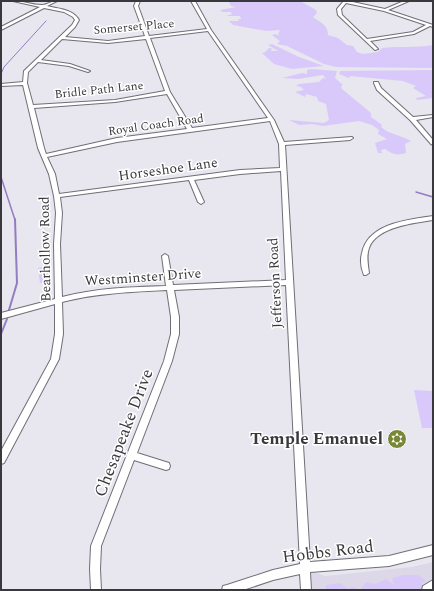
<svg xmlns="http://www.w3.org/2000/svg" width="434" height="591" viewBox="0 0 434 591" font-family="Spectral,serif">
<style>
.built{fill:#ddd8e8}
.green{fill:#d9c9fa}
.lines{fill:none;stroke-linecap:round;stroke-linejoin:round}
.stream-far2{stroke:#947cc2;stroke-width:1}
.stream-far1{stroke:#947cc2;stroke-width:1.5}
.stream{stroke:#947cc2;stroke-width:2}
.minor-casing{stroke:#706e76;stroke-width:2}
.minor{fill:#fff;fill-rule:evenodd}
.labels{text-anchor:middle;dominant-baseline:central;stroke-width:3;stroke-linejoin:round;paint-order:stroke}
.far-street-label{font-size:12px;fill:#39383c;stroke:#fff}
.street-label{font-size:14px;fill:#39383c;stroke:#fff}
.near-street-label{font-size:17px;fill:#39383c;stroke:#fff}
.near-poi-label{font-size:17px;font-weight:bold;fill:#39383c;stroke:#fff;text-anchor:end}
</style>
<rect width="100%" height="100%" fill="#e8e6ef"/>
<polygon class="built" points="433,562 433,590 306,590 303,568 325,576 412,567"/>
<g class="green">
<path d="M220 1H300L316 10 317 13 313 17C319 22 328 24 328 35L338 38 347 45 353 46 357 52 363 54 378 52 382 48C399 46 416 48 433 45V68L336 67 324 64 287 46 277 44 280 41 272 35 275 34 280 36 278 34 280 30 266 31 233 25 229 21H239L238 19H241L240 16H226L232 14 231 12H222L220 10 236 7 231 6 229 2Z"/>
<polygon points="272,44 299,57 324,66 292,69 274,64 262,53 265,52 269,48 273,49 270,51 278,51 268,45"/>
<path d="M310 69 337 71 335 78 343 85 341 86 342 89 371 113V117L382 125 381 127C390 135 401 135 411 141L405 144 406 153C396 156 392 154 385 149L381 150 382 153H378L375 143 387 139 378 134 379 130 372 125 359 121 323 126 312 124 299 125 289 120 324 123 329 120 326 104 318 101 317 97 306 94 305 97 295 92 304 90 301 87 296 86 299 84 319 82 323 78 326 79 323 75 298 79 282 78 302 73 307 74V70Z"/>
<polygon points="433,70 433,98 417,100 416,98 426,96 413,88 416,86 403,81 350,76 349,78 339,74 340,71"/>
<polygon points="48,266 48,279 44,283 40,283 38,268"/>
<polygon points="414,390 433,391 433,428 422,428"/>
<polygon points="403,575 418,575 426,581 422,583 423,590 326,590 326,585 340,583 348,589 352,587 360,590 366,582 376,584 386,579 394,585 392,578"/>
</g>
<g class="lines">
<polyline class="stream-far2" points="1,74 4,67 46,21"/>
<g class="stream-far1">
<polyline points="1,177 15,220"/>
<polyline points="416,192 433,197"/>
</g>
<g class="stream">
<polyline points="9,310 17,283 15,219"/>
<polyline points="1,334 7,319"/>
</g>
<defs>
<g id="minor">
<path d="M13 1C23 1 32 5 42 5 47 5 51 1 57 1L47 6C58 9 73 9 79 20L75 27 65 37 108 41 145 36 134 6 136 1H140L138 6 149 36 207 29 191 1H195L211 30 274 120 284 142 352 137 353 138 350 140 285 145 310 562 389 556 433 545V555L389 566 310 572 311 590H301L300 574 273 580 243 590H222L223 586 227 585 273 570 300 564 286 285 174 290 179 317V334L172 361 137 453 169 463 170 466 169 469 166 470 134 460 101 546 100 569 101 590H91L90 569 91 546 164 361 171 334V317L167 290C131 292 97 293 62 302L63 334 59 359 4 463 1 464V451L51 359 55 334V304L1 319V313L55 299 54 244 56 213 54 196 49 174 38 148 23 85 1 86V84L23 82 24 71 72 25 75 20 73 17 64 12 44 8 1 30V27L40 7ZM208 31 268 118 192 128 170 92 150 38ZM62 39 108 43 146 39 165 91 115 100 33 105 27 83 28 72 38 62 69 66 88 72 90 71 70 64 41 60ZM167 94 187 129 117 138 46 154 44 148 34 108 115 102ZM270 121 279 144 280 168 240 170 59 194 55 174 47 157 117 142ZM281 171 286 280 173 285 168 256 165 254 162 256 166 286C131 287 96 288 62 297L60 244 62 213 60 197 189 180 198 202 201 204 204 202 194 180 240 174Z"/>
<path d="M341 1H348L385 9 404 1H409L388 10 433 25V27L430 26 414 34 370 41 378 49 375 50 338 15 337 9 343 2ZM346 3 384 11 426 25 413 32 367 39 342 15 341 9Z"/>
<polygon points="374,82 378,82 381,88 413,117 433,115 433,117 416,120 433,140 433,145 431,144 410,120 377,90 374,83"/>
<path d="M433 216V220C414 223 376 227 369 248 366 256 368 265 369 273L366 275H364C361 268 360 260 362 253 368 223 408 220 433 216Z"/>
<polygon points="433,580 433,590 422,590 423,586"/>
</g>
</defs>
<use href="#minor" class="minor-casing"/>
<use href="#minor" class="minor"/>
</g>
<defs>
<symbol id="synagogue-disc" viewBox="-11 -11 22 22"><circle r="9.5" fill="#778736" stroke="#fff"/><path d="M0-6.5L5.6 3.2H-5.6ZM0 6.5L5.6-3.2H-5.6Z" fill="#fff"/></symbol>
</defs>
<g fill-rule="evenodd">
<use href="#synagogue-disc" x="386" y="428" width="22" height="22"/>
</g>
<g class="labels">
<g class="far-street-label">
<text transform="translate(134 27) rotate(-5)">Somerset Place</text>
<text transform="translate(99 90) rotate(-6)">Bridle Path Lane</text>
<text transform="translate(156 125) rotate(-8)">Royal Coach Road</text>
</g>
<g class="street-label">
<text transform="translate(168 169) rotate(-8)">Horseshoe Lane</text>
<text transform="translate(45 249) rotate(-91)">Bearhollow Road</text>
<text transform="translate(143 277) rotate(-4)">Westminster Drive</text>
<text transform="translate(275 283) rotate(-93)">Jefferson Road</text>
</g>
<g class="near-street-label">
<text transform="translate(124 433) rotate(-69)">Chesapeake Drive</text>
<text transform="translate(328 552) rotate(-7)">Hobbs Road</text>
</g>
<g class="near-poi-label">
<text x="383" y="439">Temple Emanuel</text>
</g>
</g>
<rect width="434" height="591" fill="none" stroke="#39383c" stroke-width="4"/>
</svg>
